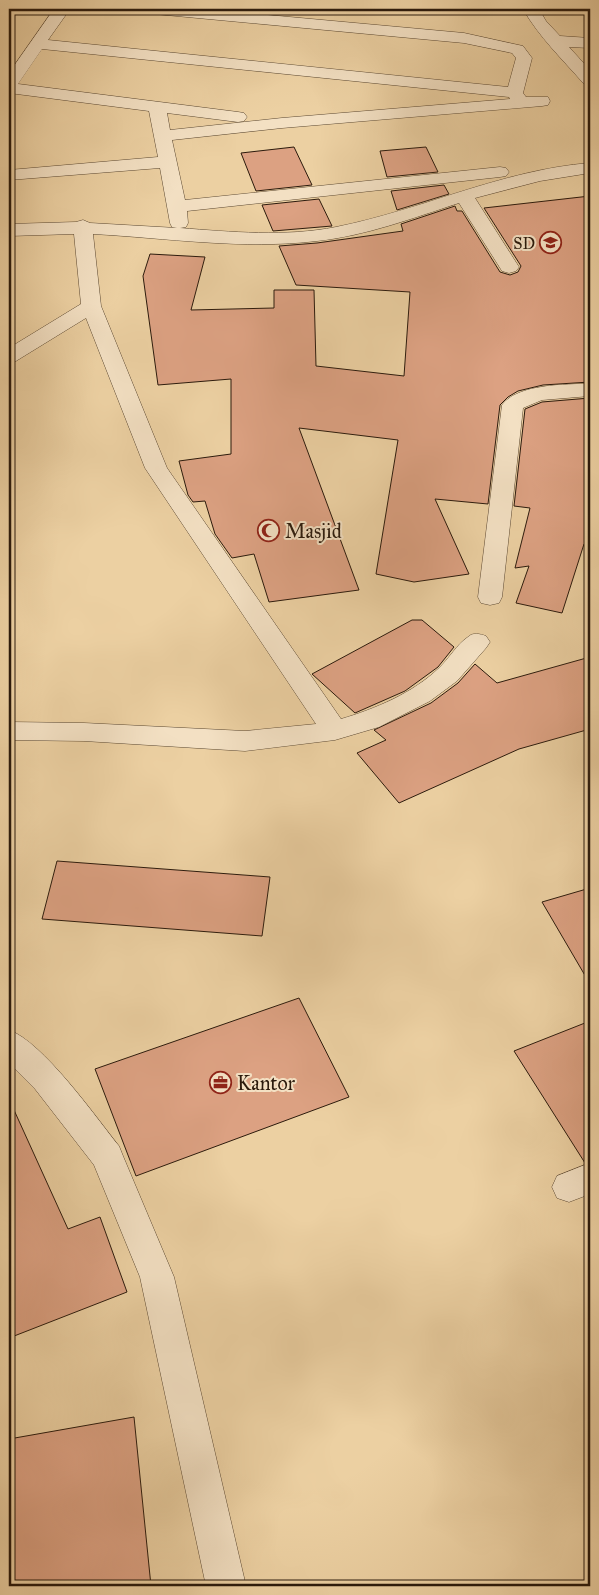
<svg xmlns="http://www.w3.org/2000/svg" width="599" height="1595" viewBox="0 0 599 1595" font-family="'IM FELL Great Primer',serif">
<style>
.building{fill:#dca182;stroke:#2b1a0c}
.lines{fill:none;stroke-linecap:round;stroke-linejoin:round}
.street-casing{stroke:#5b4832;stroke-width:1}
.street{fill:#f3e0c3;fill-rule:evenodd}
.labels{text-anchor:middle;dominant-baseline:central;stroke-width:4;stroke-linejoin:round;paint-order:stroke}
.far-poi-label{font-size:16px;fill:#2b1a0c;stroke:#f3e0c3;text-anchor:end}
.poi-label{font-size:20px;fill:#2b1a0c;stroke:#f3e0c3;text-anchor:start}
</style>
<rect width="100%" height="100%" fill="#ecd0a2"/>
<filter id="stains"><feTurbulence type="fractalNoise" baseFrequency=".004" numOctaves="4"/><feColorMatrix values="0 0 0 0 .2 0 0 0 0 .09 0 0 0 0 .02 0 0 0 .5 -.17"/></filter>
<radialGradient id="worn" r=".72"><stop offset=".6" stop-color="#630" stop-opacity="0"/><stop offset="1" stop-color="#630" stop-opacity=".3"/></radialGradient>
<g class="building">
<polygon points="294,147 312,185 256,191 241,153"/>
<polygon points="426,147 438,172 387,177 380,151"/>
<polygon points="444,185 449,194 397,210 391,191"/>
<polygon points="590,196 590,382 543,385 518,391 508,397 500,405 488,504 435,499 469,574 414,582 376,574 398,440 299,428 359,590 269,602 254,554 232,558 215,534 205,501 193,502 188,495 179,461 231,454 231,379 158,385 143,276 150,254 205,257 191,310 274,308 274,290 314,290 316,366 404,376 410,292 296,285 279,246 317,243 403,231 401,224 455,206 457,211 462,211 500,272 510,275 518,272 521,266 484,208"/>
<polygon points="319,199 332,226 273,231 262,205"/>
<polygon points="590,398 590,545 584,544 562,613 516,603 529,566 515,568 530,508 514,506 525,409 542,402"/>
<polygon points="412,620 422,620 454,647 438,667 405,691 355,713 312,674"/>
<polygon points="590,657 590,729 519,749 399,803 357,753 386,740 374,730 431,703 458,683 475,664 497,683"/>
<polygon points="57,861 270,877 262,936 42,919"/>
<polygon points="590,888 590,984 542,902"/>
<polygon points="299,998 349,1097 136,1176 95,1069"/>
<polygon points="590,1021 590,1161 585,1163 514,1051"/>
<polygon points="9,1099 68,1229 100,1217 127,1292 9,1338"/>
<polygon points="134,1417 151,1586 9,1586 9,1439"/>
</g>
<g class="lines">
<defs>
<g id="street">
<path d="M54 9H70L48 40 508 87 516 58 512 53 464 43 155 14 150 12 147 9H202L464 33 523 46 532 58 523 93 526 97H548L550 101 548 105 542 106 282 128 172 140 185 200 500 167 506 168 509 172 506 176 500 177 187 211 188 223 186 227 180 228C231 232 286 237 336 227 422 210 502 170 590 163V173L540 181 475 198 519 267 516 271 509 273 502 271 459 203C413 218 365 236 317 241 243 250 167 238 93 234L101 306 167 468 341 719C375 709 413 693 439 668 449 659 457 644 468 637 473 632 480 634 486 636L490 642 486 648 457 681 430 701 379 727 335 740 245 751 84 741 9 740V722L84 723 245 731 316 724 145 468 86 318 16 361 9 363V348L81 304 74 234 9 236V224L76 222 83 220 90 223 177 228 172 227 170 223 160 168 9 180V170L158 157 149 111 9 93V73ZM42 49 509 97 510 99 282 118 170 130 167 113 238 122 244 121 247 117 244 113 238 112 18 84Z"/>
<path d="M523 9H539L546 21 560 36 590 38V48L569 47 590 70V85L584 84C563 60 539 37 523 9Z"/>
<path d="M590 384V396L542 400 523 408 502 597 499 603 490 605 481 603 478 597 502 405C517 384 567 384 590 384Z"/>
<path d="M9 1030C43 1042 95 1116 119 1146L123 1156 174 1277 246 1586H206L140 1277 94 1165 35 1089 9 1063Z"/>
<polygon points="590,1163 590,1194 569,1202 557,1198 552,1187 557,1176"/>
</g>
</defs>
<use href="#street" class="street-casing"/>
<use href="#street" class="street"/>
</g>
<defs>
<symbol id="school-ring" viewBox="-11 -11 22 22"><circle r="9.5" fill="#f3e0c3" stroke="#8f2418" stroke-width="1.5"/><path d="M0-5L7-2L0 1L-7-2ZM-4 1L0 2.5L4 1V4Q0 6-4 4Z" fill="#8f2418"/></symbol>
<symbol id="mosque-ring" viewBox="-11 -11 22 22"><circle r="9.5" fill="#f3e0c3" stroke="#8f2418" stroke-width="1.5"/><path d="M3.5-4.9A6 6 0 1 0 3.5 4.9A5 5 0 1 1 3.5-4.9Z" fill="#8f2418"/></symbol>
<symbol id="office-ring" viewBox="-11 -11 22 22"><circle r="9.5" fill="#f3e0c3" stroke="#8f2418" stroke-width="1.5"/><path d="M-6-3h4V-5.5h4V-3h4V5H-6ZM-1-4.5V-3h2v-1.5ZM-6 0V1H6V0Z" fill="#8f2418"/></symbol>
</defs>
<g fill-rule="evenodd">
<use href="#school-ring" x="538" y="230" width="25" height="25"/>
<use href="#mosque-ring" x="256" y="518" width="25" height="25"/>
<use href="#office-ring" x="208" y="1070" width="25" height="25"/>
</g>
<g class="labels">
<g class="far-poi-label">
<text x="535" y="243">SD</text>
</g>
<g class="poi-label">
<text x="285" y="531">Masjid</text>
<text x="237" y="1083">Kantor</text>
</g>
</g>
<rect width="599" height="1595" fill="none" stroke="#ecd0a2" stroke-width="30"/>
<rect x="10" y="10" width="579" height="1575" fill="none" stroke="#2b1a0c" stroke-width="2.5"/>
<rect x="15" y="15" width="569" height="1565" fill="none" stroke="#2b1a0c"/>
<rect width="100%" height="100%" filter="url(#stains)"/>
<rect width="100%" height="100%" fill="url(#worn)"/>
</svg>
